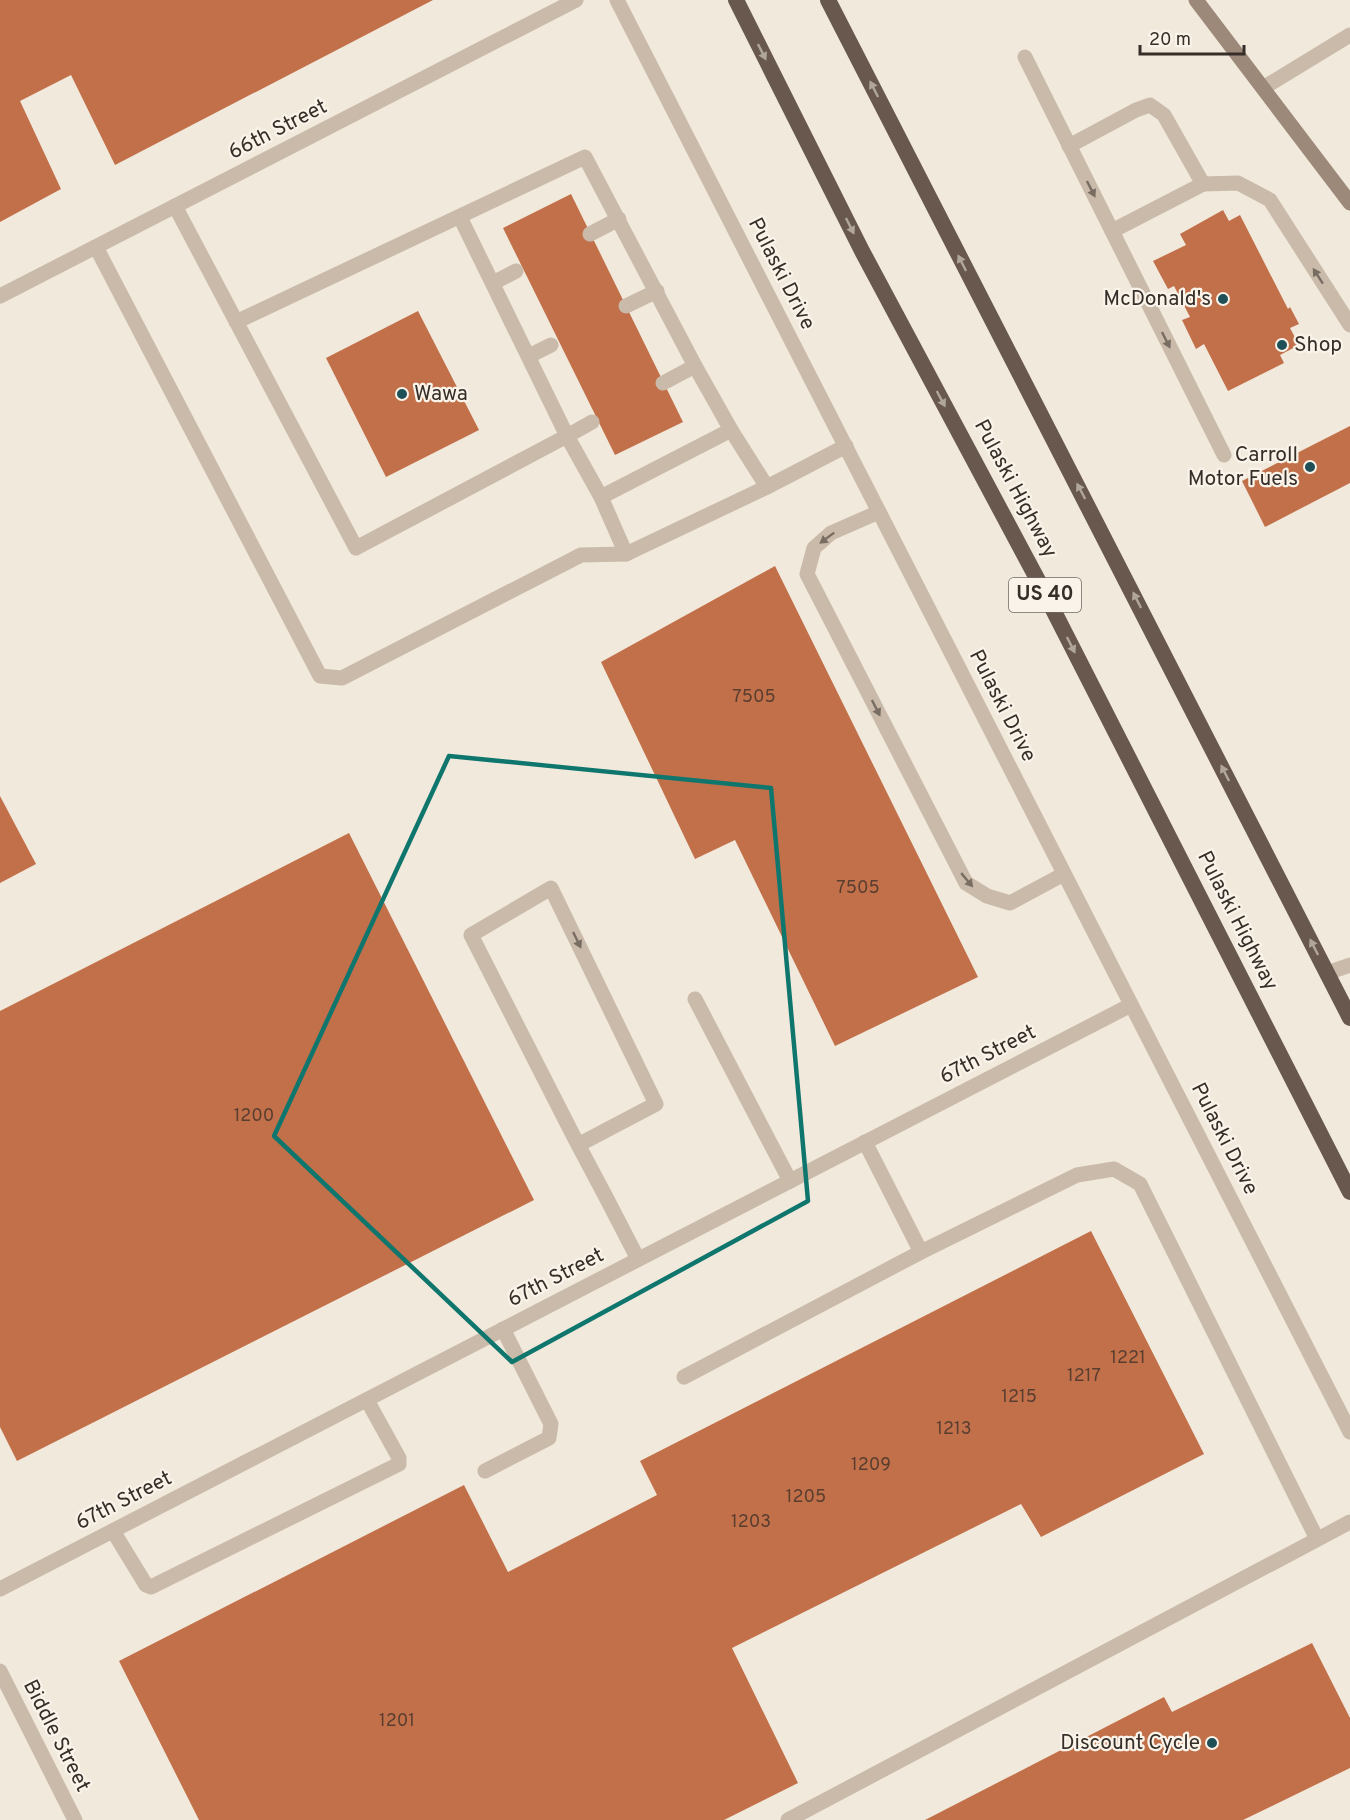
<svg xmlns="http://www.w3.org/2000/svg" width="1350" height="1820" viewBox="0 0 1350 1820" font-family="Overpass,sans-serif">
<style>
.building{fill:#c27049}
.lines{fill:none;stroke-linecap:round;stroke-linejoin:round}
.service{stroke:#c9baa9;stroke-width:15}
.minor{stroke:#c9baa9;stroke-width:15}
.secondary{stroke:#9d897a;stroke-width:15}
.trunk{stroke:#68584d;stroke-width:16}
.oneway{fill:#b0a69b}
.oneway2{fill:#786d62}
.marked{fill:none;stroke:#0f766e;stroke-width:4.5;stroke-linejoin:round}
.poi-dot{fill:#1f4f57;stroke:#f9f3e9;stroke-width:2}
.labels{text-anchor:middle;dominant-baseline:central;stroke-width:4.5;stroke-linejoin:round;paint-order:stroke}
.number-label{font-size:18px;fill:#593e30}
.shield{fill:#f9f3e9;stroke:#706962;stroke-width:1.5}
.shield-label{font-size:20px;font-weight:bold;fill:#362e28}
.street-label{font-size:21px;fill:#362e28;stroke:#f9f3e9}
.poi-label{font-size:21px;fill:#362e28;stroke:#f9f3e9;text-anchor:end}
</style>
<rect width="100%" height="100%" fill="#f1e9dc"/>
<g class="building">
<polygon points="0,0 433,0 115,165 71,75 20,101 61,189 0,222"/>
<polygon points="571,194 683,422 615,455 503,228"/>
<polygon points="1223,210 1229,221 1240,215 1288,309 1290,307 1299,324 1290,328 1299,345 1280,355 1284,363 1228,391 1204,344 1196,349 1182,320 1190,317 1174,286 1168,289 1153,261 1186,245 1180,234"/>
<polygon points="418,311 479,430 386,477 326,358"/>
<polygon points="1350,426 1350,483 1265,527 1242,481"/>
<polygon points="775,566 978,977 835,1046 735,840 695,859 601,662"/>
<polygon points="0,796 36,864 0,883"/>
<polygon points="349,833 534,1200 17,1461 0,1427 0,1011"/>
<polygon points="1091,1231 1204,1454 1041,1537 1021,1504 732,1648 798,1783 724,1820 199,1820 119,1661 464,1485 508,1572 657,1495 640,1461"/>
<polygon points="1312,1643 1350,1718 1350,1768 1243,1820 925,1820 1164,1697 1172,1712"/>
</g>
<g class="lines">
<g class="service">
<polyline points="1025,57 1224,455"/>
<polyline points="1263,88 1350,35"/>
<polyline points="1069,146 1136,110 1150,105 1164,115 1203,184 1112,231"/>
<polyline points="1203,184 1238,183 1270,200 1350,325"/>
<polyline points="175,206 356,548 567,436 601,497 731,430 695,366 585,157 236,322"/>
<polyline points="460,217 567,436 592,422"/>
<polyline points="590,234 619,219"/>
<polyline points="96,247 320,676 342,678 581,555 626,554 601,497"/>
<polyline points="493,283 516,271"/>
<polyline points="626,306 657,291"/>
<polyline points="529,356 551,345"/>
<polyline points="663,383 695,366"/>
<polyline points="731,430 767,487"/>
<polyline points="879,512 831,533 814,548 807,574 966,883 987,896 1010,903 1064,874"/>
<polyline points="626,554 767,487 846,446"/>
<polyline points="1327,973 1350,965"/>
<polyline points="695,999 790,1181"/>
<polyline points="865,1142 921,1252 1077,1175 1114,1169 1140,1184 1317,1539"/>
<path d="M578 1145 656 1104 551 888 471 935 573 1135C595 1176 617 1218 638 1259"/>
<polyline points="684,1377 921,1252"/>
<polyline points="485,1471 549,1438 551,1424 503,1329"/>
<polyline points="113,1531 146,1585 151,1587 399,1464 399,1458 367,1400"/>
<polyline points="788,1820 1350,1522"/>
</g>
<g class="minor">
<polyline points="617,0 1350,1432"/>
<polyline points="0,296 576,0"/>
<polyline points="0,1589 1131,1005"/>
<polyline points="0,1671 75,1820"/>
</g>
<polyline class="secondary" points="1196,0 1350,203"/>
<g class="trunk">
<polyline points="736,0 862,251 1041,586 1350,1192"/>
<polyline points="828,0 1350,1018"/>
</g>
</g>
<defs><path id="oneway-solid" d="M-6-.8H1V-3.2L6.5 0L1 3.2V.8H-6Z" transform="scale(1.5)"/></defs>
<g class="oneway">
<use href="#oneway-solid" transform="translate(762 52) rotate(63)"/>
<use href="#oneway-solid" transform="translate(874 89) rotate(-117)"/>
<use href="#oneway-solid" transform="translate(850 226) rotate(63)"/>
<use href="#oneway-solid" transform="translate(962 263) rotate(-117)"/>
<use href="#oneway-solid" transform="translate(941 399) rotate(62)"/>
<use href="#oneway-solid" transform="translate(1081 491) rotate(-118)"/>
<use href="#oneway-solid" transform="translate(1137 600) rotate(-117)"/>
<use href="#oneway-solid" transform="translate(1071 645) rotate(63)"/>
<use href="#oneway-solid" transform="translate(1225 773) rotate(-117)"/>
<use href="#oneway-solid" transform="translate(1314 947) rotate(-117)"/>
</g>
<g class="oneway2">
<use href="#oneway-solid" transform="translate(1091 189) rotate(63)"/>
<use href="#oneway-solid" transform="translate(1318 276) rotate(-123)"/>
<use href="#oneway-solid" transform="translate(1166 340) rotate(63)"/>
<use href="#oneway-solid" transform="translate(827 538) rotate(143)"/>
<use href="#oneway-solid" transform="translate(876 708) rotate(63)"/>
<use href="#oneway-solid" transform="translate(967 880) rotate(50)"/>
<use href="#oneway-solid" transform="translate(577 940) rotate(64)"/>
</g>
<path class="marked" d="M449 756 771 788 808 1201 512 1362 274 1136Z"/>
<g class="poi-dot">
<circle cx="1223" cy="299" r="6"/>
<circle cx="1282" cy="345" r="6"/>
<circle cx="402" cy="394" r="6"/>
<circle cx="1310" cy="467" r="6"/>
<circle cx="1212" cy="1743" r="6"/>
</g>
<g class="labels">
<g class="number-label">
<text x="754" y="697">7505</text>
<text x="858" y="888">7505</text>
<text x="254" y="1116">1200</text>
<text x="1128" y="1358">1221</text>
<text x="1084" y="1376">1217</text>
<text x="1019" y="1397">1215</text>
<text x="954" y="1429">1213</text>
<text x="871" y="1465">1209</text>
<text x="806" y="1497">1205</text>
<text x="751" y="1522">1203</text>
<text x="397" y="1721">1201</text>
</g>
<rect class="shield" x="1009" y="578" width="72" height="34" rx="4.5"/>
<g class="shield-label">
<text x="1045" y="595">US 40</text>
</g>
<g class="street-label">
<text transform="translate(278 130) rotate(-27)">66th Street</text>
<text transform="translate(781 274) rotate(63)">Pulaski Drive</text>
<text transform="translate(1015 489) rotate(62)">Pulaski Highway</text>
<text transform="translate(1002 706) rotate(63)">Pulaski Drive</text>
<text transform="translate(1237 921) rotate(63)">Pulaski Highway</text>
<text transform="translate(988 1055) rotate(-27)">67th Street</text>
<text transform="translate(1224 1139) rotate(63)">Pulaski Drive</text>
<text transform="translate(556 1278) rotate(-27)">67th Street</text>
<text transform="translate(124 1501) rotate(-27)">67th Street</text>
<text transform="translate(56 1736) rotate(63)">Biddle Street</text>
</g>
<g class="poi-label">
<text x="1211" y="299">McDonald's</text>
<text x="1294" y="345" text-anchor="start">Shop</text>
<text x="414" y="394" text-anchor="start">Wawa</text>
<text x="1298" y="455">Carroll<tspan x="1298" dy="24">Motor Fuels</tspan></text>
<text x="1200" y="1743">Discount Cycle</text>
</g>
</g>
<path d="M1140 45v9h104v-9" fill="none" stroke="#362e28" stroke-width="3"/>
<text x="1149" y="45" font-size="18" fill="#362e28" stroke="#f9f3e9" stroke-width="4.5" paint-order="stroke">20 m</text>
</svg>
